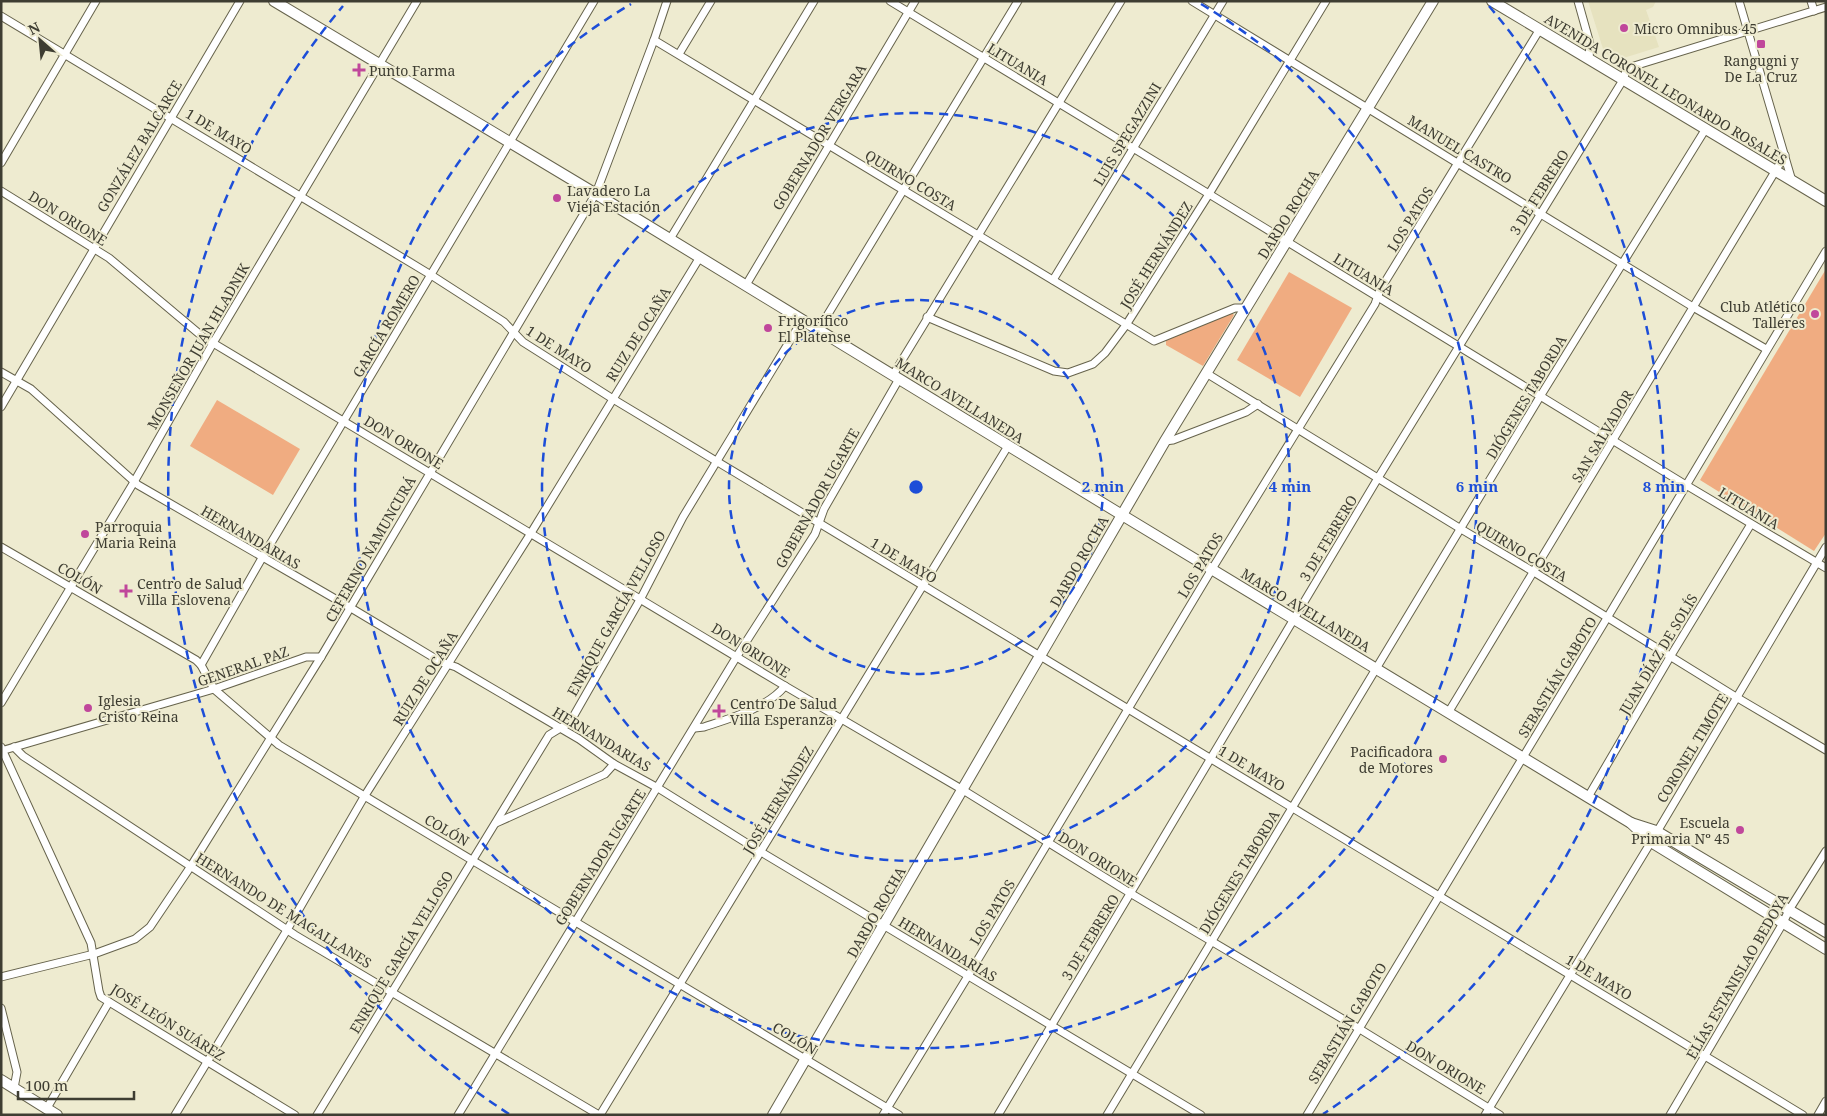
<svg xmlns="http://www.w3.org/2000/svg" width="1827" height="1116" viewBox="0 0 1827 1116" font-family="'Noto Serif',serif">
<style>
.built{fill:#e6e2bf}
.green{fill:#f0ac81}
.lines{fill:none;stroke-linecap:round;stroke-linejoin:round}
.street-casing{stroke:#66634c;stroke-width:9}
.secondary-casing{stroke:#66634c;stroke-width:12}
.street{stroke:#fff;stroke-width:7}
.secondary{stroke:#fff;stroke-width:10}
.ring{fill:none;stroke:#1d4ed8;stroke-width:2.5;stroke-dasharray:9 6}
.poi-dot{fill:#c0479b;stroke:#eeebd0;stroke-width:2}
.labels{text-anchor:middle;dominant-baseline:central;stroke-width:4;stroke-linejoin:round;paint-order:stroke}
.poi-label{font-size:14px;fill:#3e3d32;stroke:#eeebd0;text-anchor:start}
.street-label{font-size:14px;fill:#3e3d32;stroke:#eeebd0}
.centre{fill:#1d4ed8;stroke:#eeebd0;stroke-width:2.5}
.ring-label{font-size:15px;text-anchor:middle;font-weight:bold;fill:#1d4ed8;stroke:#eeebd0;stroke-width:4;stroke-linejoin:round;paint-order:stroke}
</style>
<rect width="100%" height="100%" fill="#eeebd0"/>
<polygon class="built" points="1588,1 1656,1 1653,7 1646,10 1659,47 1617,60 1604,52"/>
<g class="green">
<polygon points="1826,269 1826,533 1814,551 1700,480"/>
<polygon points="1289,272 1352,308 1300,397 1237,360"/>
<polygon points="1232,313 1234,315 1203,366 1166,345 1166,340"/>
<polygon points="217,400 300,449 273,495 190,446"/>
</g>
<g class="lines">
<defs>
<g id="street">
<polyline points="890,1 1209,194 1686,485 1826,568"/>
<polyline points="1192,1 1693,307 1766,349"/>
<polyline points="1578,1 1590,44 1589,59"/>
<polyline points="1739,1 1792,181"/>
<polyline points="1811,1 1814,11"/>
<polyline points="1,16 431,275 504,322 523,342 613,399 1803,1115"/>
<polyline points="654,40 1154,341 1235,308 1245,308"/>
<polyline points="679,54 711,1"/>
<polyline points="1,163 96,1"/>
<polyline points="1,191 109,258 203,337 785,686 963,790 1130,893 1358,1028 1500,1115"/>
<polyline points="670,239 814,1"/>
<polyline points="1053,280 1223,1"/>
<polyline points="746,285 915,1"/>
<polyline points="927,317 1054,371 1068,373 1093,364 1105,353 1126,325 1209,194 1326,1"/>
<polyline points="819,329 1018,1"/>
<polyline points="1,372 31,389 138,485 351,608 441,662 456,667 579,739 614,764 658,788 761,852 1201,1115"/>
<polyline points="1206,373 1461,529 1534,572 1736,697 1826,750"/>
<polyline points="893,375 1121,1"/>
<polyline points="1,407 240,1"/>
<polyline points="1165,441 1173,440 1246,412 1258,404"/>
<polyline points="1,547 196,660 201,665 214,689 279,745 899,1115"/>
<polyline points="201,665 262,558 594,1"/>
<polyline points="1,703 134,482 213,343 417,1"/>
<polyline points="1448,713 1785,155"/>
<path d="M695 728 704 727C731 718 767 708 785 686"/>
<polyline points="1,747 91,943 99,991 101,997 295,1115"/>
<polyline points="14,747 23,756 295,935 599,1115"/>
<polyline points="1,751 214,689 306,657 321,657"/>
<polyline points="1588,797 1670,657 1751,524"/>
<polyline points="496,823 605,774 614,764"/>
<polyline points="1,977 94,954 135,939 150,927 191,866 321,657 592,200 598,188 654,40 667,1"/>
<polyline points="1,1008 17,1072 14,1088"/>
<polyline points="47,1108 109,1002"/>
<polyline points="175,1115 287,930 364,797 531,533 700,257"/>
<polyline points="317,1115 549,735 567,724 573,717 641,598 683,517 803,319"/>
<polyline points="458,1115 737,656 815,534 824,509 899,379"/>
<polyline points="600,1115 1008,446"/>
<polyline points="883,1115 968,976 1212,569 1375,304 1380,290 1540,29"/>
<polyline points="998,1115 1378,478 1623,80 1626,71 1634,66 1826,7"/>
<polyline points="1107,1115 1541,395 1705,130"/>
<polyline points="1307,1115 1607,618 1826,251"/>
<polyline points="1485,1115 1651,842 1826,547"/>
<polyline points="1670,1115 1783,923 1789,910 1826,851"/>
<polyline points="1818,1115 1826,1101"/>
</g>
<g id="secondary">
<polyline points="274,1 596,194 1122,515 1588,797 1631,823 1651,842 1826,949"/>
<polyline points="1492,1 1826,201"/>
<polyline points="1631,823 1656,831 1826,932"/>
<polyline points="1,1080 57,1115"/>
<polyline points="773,1115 1165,441 1433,1"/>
</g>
</defs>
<use href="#street" class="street-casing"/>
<use href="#secondary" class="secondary-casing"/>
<use href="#street" class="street"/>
<use href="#secondary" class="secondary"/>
</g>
<g class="ring">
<circle cx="916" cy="487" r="187"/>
<circle cx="916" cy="487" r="374"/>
<path d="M1201 4A561 561 0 1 1 631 4"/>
<path d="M509 1114A748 748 0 0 1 343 6M1489 6A748 748 0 0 1 1323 1114"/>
</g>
<g class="poi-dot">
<circle cx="1624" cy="28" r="5"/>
<rect x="1756" y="39" width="10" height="10" rx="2.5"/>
<path d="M356.5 62.5h5v5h5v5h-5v5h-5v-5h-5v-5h5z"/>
<circle cx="557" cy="198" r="5"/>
<circle cx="1815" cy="314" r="5"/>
<circle cx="768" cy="328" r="5"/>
<circle cx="85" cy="534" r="5"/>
<path d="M123.5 583.5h5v5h5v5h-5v5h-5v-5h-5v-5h5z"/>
<circle cx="88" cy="708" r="5"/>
<path d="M716.5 703.5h5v5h5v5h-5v5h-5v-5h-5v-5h5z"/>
<circle cx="1443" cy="759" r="5"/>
<circle cx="1740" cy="830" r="5"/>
</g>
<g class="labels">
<g class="poi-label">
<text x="1634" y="28">Micro Omnibus 45</text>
<text x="1761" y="60" text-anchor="middle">Rangugni y<tspan x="1761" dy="16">De La Cruz</tspan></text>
<text x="369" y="70">Punto Farma</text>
<text x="567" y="190">Lavadero La<tspan x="567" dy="16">Vieja Estación</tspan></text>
<text x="1805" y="306" text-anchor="end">Club Atlético<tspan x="1805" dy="16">Talleres</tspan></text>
<text x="778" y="320">Frigorífico<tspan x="778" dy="16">El Platense</tspan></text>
<text x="95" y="526">Parroquia<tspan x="95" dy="16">Maria Reina</tspan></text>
<text x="137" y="583">Centro de Salud<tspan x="137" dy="16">Villa Eslovena</tspan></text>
<text x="98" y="700">Iglesia<tspan x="98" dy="16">Cristo Reina</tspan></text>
<text x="730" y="703">Centro De Salud<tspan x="730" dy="16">Villa Esperanza</tspan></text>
<text x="1433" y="751" text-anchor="end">Pacificadora<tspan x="1433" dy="16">de Motores</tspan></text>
<text x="1730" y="822" text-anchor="end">Escuela<tspan x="1730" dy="16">Primaria Nº 45</tspan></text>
</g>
<g class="street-label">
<text transform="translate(1018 64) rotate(31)">LITUANIA</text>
<text transform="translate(1666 89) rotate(31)">AVENIDA CORONEL LEONARDO ROSALES</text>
<text transform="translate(219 131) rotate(31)">1 DE MAYO</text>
<text transform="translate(1127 134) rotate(-59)">LUIS SPEGAZZINI</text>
<text transform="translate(819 137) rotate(-59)">GOBERNADOR VERGARA</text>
<text transform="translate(139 146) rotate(-59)">GONZÁLEZ BALCARCE</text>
<text transform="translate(1460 149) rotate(31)">MANUEL CASTRO</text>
<text transform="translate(911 180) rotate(31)">QUIRNO COSTA</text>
<text transform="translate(1539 192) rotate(-58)">3 DE FEBRERO</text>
<text transform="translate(1288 214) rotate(-58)">DARDO ROCHA</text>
<text transform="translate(68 218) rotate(32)">DON ORIONE</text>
<text transform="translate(1410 219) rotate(-58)">LOS PATOS</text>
<text transform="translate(1156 255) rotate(-58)">JOSÉ HERNÁNDEZ</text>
<text transform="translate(1364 274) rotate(31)">LITUANIA</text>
<text transform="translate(386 326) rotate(-59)">GARCÍA ROMERO</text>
<text transform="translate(638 334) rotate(-58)">RUIZ DE OCAÑA</text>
<text transform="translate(198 346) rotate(-60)">MONSEÑOR JUAN HLADNIK</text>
<text transform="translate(559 349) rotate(33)">1 DE MAYO</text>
<text transform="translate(1526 397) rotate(-59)">DIÓGENES TABORDA</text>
<text transform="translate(960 400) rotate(32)">MARCO AVELLANEDA</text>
<text transform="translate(1602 436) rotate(-59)">SAN SALVADOR</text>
<text transform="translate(404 442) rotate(31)">DON ORIONE</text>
<text transform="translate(817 498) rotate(-61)">GOBERNADOR UGARTE</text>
<text transform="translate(1749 508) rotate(31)">LITUANIA</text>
<text transform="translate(251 537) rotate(30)">HERNANDARIAS</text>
<text transform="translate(1328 538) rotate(-59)">3 DE FEBRERO</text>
<text transform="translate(370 549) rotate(-60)">CEFERINO NAMUNCURÁ</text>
<text transform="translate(1522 551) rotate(31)">QUIRNO COSTA</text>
<text transform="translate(904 560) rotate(31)">1 DE MAYO</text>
<text transform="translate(1079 561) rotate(-60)">DARDO ROCHA</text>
<text transform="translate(1200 565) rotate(-59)">LOS PATOS</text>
<text transform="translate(80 578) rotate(30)">COLÓN</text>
<text transform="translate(1306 610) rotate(31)">MARCO AVELLANEDA</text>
<text transform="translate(616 613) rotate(-61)">ENRIQUE GARCÍA VELLOSO</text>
<text transform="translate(751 650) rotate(32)">DON ORIONE</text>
<text transform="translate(1658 654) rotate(-59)">JUAN DÍAZ DE SOLÍS</text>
<text transform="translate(243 666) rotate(-19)">GENERAL PAZ</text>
<text transform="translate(1557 677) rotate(-59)">SEBASTIÁN GABOTO</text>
<text transform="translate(425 678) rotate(-58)">RUIZ DE OCAÑA</text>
<text transform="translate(602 739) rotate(31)">HERNANDARIAS</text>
<text transform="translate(1692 748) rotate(-59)">CORONEL TIMOTE</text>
<text transform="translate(1252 768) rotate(31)">1 DE MAYO</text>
<text transform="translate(778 800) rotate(-59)">JOSÉ HERNÁNDEZ</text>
<text transform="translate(447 830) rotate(30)">COLÓN</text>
<text transform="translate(600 857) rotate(-58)">GOBERNADOR UGARTE</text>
<text transform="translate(1098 859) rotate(32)">DON ORIONE</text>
<text transform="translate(1239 872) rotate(-59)">DIÓGENES TABORDA</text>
<text transform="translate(284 910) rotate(32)">HERNANDO DE MAGALLANES</text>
<text transform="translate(876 912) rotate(-60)">DARDO ROCHA</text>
<text transform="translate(992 912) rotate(-59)">LOS PATOS</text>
<text transform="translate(1090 937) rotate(-59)">3 DE FEBRERO</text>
<text transform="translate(948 949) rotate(31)">HERNANDARIAS</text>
<text transform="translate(401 952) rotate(-59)">ENRIQUE GARCÍA VELLOSO</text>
<text transform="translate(1737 976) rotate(-60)">ELÍAS ESTANISLAO BEDOYA</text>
<text transform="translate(1599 977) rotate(31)">1 DE MAYO</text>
<text transform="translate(168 1022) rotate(32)">JOSÉ LEÓN SUÁREZ</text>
<text transform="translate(1347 1023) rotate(-59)">SEBASTIÁN GABOTO</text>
<text transform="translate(795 1038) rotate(31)">COLÓN</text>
<text transform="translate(1446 1067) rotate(31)">DON ORIONE</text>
</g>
</g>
<circle cx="916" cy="487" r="8" class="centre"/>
<g class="ring-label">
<text x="1103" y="492">2 min</text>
<text x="1290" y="492">4 min</text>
<text x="1477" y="492">6 min</text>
<text x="1664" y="492">8 min</text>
</g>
<rect width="1827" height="1116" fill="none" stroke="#3e3d32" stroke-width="5"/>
<g transform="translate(40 40) rotate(333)" stroke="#eeebd0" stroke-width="4" paint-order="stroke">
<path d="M0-4L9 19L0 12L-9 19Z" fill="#3e3d32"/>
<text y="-8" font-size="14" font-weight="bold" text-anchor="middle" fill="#3e3d32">N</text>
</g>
<path d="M18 1091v8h116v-8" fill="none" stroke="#3e3d32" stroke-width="2.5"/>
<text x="25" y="1091" font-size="15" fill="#3e3d32" stroke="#eeebd0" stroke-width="4" paint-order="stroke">100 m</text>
</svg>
